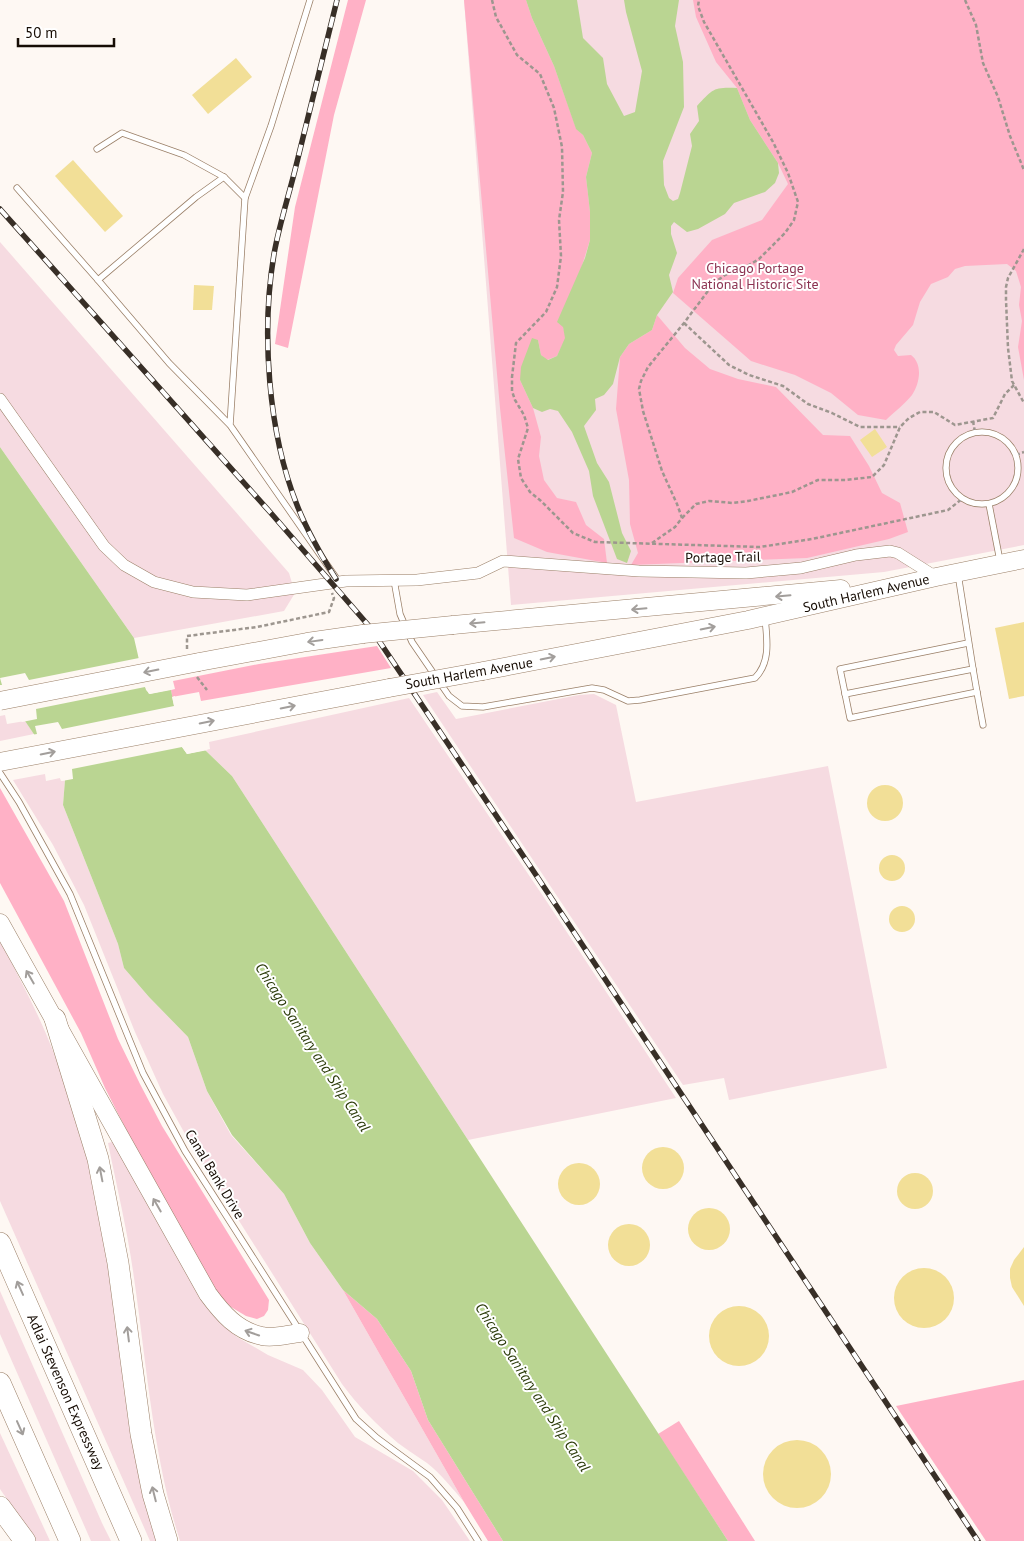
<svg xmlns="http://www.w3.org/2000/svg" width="1024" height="1541" viewBox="0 0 1024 1541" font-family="'PT Sans',sans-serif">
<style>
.green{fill:#f6dbe1}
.forest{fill:#ffb1c6}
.water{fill:#bad592}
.pier{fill:#fef8f3}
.building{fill:#f2df97}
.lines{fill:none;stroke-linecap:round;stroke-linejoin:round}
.lane-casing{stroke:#9a7f67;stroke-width:7}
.street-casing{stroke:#9a7f67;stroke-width:12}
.primary-casing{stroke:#9a7f67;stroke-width:19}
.highway-casing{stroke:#9a7f67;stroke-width:22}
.path{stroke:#9d968f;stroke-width:2.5;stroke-dasharray:4 2.5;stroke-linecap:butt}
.lane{stroke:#fff;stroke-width:5.5}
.street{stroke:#fff;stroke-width:11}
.primary{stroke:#fff;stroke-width:18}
.highway{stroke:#fff;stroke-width:21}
.rail-casing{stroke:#382f27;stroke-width:5.5}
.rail{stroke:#fff;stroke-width:4;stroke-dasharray:11;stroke-linecap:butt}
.primary-bridge-casing{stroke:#9a7f67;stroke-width:19;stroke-linecap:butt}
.primary-bridge{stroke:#fff;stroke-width:18}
.oneway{stroke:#a29e9b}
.labels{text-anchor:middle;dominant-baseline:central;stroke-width:4;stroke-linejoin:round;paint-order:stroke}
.park-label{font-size:14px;fill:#8c3352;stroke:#fff}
.street-label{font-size:14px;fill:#160c04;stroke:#fff}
.water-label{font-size:15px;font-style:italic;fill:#2a3a08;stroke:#fff}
</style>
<rect width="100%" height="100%" fill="#fef8f3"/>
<g class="green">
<polygon points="464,0 1024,0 1024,545 884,572 511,605"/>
<polygon points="0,242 289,573 295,593 284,611 134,638 0,447"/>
<polygon points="437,692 456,719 579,695 594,694 616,705 636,802 828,766 887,1068 729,1100 724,1078 683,1085 423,695"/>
<polygon points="409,698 547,902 676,1098 468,1140 232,776 205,750 210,749 209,742"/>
<polygon points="5,715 7,724 25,721 34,734 0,741 0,716"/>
<path d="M45 774 46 781 60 778 61 781 65 780 63 805 118 944 124 968 149 997 188 1037 207 1091 231 1135 284 1194 310 1243 343 1290 464 1502C452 1488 441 1474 427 1463 417 1456 407 1450 398 1443 377 1425 358 1406 342 1384L190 1143 163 1094 135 1032 84 905 53 845 13 780Z"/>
<path d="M0 940C16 972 33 1003 47 1036 63 1075 76 1115 89 1155L158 1541H150L0 1201Z"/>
<path d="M116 1141 207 1302 237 1337 268 1355 303 1370 322 1390 355 1437 413 1471 442 1500 470 1541H180C153 1456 147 1367 134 1278 128 1233 117 1188 108 1143Z"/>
<polygon points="0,1291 102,1523 111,1541 91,1541 0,1334"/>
<polygon points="0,1433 50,1541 36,1541 0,1489"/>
</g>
<g class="forest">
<polygon points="348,0 366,0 334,115 288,348 275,344 295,207"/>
<polygon points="464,0 526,0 532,18 554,66 576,128 583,135 592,153 586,177 590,212 590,240 563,327 566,338 557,356 547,360 541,355 538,340 520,380 533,408 541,437 539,456 544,480 557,498 576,502 586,525 604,539 607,563 547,552 514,538 500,408"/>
<path d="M693 0H1024V380L1018 347 1022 321 1019 305 1021 287 1016 271 1007 264 965 266 955 269 948 277 931 284 920 302 913 325 896 345 894 350 898 356 911 355C923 364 920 383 912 395 905 404 894 412 886 420L858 415 831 393 795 375 751 361 673 293 678 278 712 240 762 220 788 184 778 163 750 120 737 88 716 62 696 17Z"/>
<polygon points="657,315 685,348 710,369 738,379 776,387 823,435 850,436 869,466 882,493 900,503 908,532 889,539 807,558 631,565 638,553 630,524 629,480 616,409 620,357 629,344 652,330"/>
<polygon points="377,646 391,668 201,701 199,692 172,697 171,690 175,689 173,681 259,664"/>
<polygon points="0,788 64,901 118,1039 140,1084 162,1126 269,1300 268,1310 264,1316 257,1319 246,1316 231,1307 213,1289 160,1196 105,1088 81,1033 0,883"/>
<polygon points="343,1290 377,1319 411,1371 428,1420 503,1541 488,1541 464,1502"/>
<polygon points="1024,1380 1024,1541 986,1541 896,1406"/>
<polygon points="679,1421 755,1541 728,1541 658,1434"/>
</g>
<g class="water">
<path d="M526 0H577L583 38 603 58 607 84 624 116 635 112 642 71 626 12 624 0H679L675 26 683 62 684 107 663 161 664 185 669 198 673 201 678 199 680 193 692 146 690 134 699 121 697 106C713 89 713 87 737 88L750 120 778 163 779 173 775 183 765 192 734 203 725 214 698 229 687 232 674 222 671 226V234L677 253 669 275 673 292 657 315 652 330 629 344 620 357 613 384 604 395 595 399 596 410 584 426 597 463 609 482 622 533 631 551 627 563 617 559 593 496 589 471 572 432 558 411 550 409 542 412 533 408 520 380 521 367 532 338 538 340 541 355 548 360 557 356 565 338 563 327 557 322 585 258 590 240V212L586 177 592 153 583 135 576 129 554 66 532 18Z"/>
<polygon points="0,447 134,638 146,690 150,694 171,690 182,747 187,754 205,750 232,776 728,1541 503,1541 428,1420 411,1371 377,1319 343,1290 310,1243 284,1194 232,1135 207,1091 188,1037 149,997 124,968 118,944 63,805 65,780 25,721 0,698"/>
</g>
<g class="pier">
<polygon points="140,648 148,686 150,691 171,687 173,689 149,694 145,687 36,709 37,719 22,722 0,702 0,685 2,685 0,678 25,673 29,680 139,658 138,649"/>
<polygon points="175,696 185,746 188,751 205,748 208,750 187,754 182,747 72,769 73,779 62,781 31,735 37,734 35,726 58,722 62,729 174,706 172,697"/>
</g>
<g class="building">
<polygon points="236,58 252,77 208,114 192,95"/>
<polygon points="73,160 123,216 105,232 55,176"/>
<polygon points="194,285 214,286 212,310 193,310"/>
<polygon points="875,429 887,447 872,457 860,440"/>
<polygon points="1024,622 1024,696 1009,699 995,628"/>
<circle cx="885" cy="803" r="18"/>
<circle cx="892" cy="868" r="13"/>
<circle cx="902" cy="919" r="13"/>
<circle cx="663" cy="1168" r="21"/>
<circle cx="579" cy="1184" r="21"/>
<circle cx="915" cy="1191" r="18"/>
<circle cx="709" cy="1229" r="21"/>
<circle cx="629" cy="1245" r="21"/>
<polygon points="1024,1247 1024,1306 1012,1287 1010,1278 1010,1269 1014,1260"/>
<circle cx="924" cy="1298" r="30"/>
<circle cx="739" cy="1336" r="30"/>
<circle cx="797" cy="1474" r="34"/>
</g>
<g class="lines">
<defs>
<g id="lane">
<polyline points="97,149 122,133 184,155 224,177"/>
<polyline points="17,188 98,280"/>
<polyline points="245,198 271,126 310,0"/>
<polyline points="230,425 245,198 224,177 196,197 98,280 169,363 230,425 339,582"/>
<circle cx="982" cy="468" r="36"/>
<polyline points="989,504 1000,561"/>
<path d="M394 580 400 614 412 642 449 696 462 706 483 707 592 688 604 690 628 701 640 700 755 678C771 662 767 639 765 618"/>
<polyline points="968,643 840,669 850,718 977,692 973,669"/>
<polyline points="977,692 983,725"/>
<polyline points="845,694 973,669 958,574"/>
<polyline points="0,773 19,802 70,894 143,1073 185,1151 356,1419 377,1438 430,1477 457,1508 478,1541"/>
</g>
<polyline id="street" points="0,399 104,546 124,565 154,582 193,592 247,595 346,581 417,580 478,573 503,561 639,571 746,573 801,568 856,555 890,551 898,553 936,577"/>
<g id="primary">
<polyline points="453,625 841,589"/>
<polyline points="199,662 307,642 363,634"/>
<polyline points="483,671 748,620 936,577 1024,559"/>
<polyline points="0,762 389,688"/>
<path d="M0 923 208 1294C222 1313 237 1331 262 1336 273 1339 289 1334 300 1333"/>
</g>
<g id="highway">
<polyline points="55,1019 98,1159 118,1263 141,1434 153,1494 167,1541"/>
<polyline points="0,1243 131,1541"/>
<polyline points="0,1383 70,1541"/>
<polyline points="0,1507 25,1541"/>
</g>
</defs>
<use href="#lane" class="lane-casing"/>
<use href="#street" class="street-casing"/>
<use href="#primary" class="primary-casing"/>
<use href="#highway" class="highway-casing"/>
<g class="path">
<polyline points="492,0 496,17 517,55 540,74 554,108 562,147 563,192 559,220 561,256 557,287 546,312 516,343 512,377 512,391 515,400 524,415 528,428 518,459 521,478 530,492 541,501 573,533 595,542 760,547 812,539 948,510 962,499"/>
<polyline points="965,0 976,25 983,63 998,97 1010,136 1024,170"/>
<polyline points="1024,249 1008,278 1006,287 1006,300 1008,348 1012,381 1024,403"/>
<polyline points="684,323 729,365 749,375 783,386 808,404 832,413 860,427 900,427"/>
<polyline points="973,421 975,432"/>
<polyline points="1016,455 1024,452"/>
<polyline points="682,518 696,504 709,501 733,503 748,501 792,492 818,480 846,480 872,477 884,465 900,427 909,418 920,412 934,412 955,425 993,418 1005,394 1014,385"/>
<polyline points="652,543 675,527 682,518 677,504 662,471 643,411 639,389 641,381 648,367 684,323 714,283 725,275 744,268 759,259 785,233 794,220 798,202 788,173 773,142 704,22 698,6 699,0"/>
<polyline points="187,649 187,636 257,627 329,612 334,598 332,593"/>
<polyline points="197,677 207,690"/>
</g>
<use href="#lane" class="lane"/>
<use href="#street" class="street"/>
<use href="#primary" class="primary"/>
<use href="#highway" class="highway"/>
<defs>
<g id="rail">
<polyline points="0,209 270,512 369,626 532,869 978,1541"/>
<path d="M336 579C321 555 307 531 297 505 268 432 261 332 274 254 279 226 288 198 295 170 309 113 323 57 337 0"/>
</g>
</defs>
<use href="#rail" class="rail-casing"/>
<use href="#rail" class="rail"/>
<defs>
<g id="primary-bridge">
<polyline points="363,634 453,625"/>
<polyline points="389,688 483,671"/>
<polyline points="0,701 199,662"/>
</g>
</defs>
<use href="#primary-bridge" class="primary-bridge-casing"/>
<use href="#primary-bridge" class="primary-bridge"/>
</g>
<defs><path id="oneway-shaft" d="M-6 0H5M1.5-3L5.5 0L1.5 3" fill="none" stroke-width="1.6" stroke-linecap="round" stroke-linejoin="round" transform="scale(1.25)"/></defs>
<g class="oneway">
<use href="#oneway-shaft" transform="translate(783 596) rotate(175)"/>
<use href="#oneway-shaft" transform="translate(639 609) rotate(175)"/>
<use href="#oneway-shaft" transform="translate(477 623) rotate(175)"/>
<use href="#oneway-shaft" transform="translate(708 628) rotate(-11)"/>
<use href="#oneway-shaft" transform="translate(315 641) rotate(172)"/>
<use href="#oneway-shaft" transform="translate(548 658) rotate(-11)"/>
<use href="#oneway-shaft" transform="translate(151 671) rotate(169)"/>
<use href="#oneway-shaft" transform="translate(288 707) rotate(-11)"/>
<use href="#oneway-shaft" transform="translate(207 722) rotate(-11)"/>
<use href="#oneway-shaft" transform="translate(48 753) rotate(-11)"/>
<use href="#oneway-shaft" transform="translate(30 977) rotate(-120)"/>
<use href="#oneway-shaft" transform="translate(101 1174) rotate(-101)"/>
<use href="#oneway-shaft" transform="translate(157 1205) rotate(-120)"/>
<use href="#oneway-shaft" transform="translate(20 1288) rotate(-114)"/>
<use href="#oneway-shaft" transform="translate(252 1333) rotate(-161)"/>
<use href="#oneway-shaft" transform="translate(128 1334) rotate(-97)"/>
<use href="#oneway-shaft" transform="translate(20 1428) rotate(66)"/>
<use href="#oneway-shaft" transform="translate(154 1494) rotate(-104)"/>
</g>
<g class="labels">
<g class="park-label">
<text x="755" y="268">Chicago Portage<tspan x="755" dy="16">National Historic Site</tspan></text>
</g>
<g class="street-label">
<text transform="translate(723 557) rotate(-1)">Portage Trail</text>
<text transform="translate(866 593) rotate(-13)">South Harlem Avenue</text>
<text transform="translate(469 673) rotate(-10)">South Harlem Avenue</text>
<text transform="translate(215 1174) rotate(59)">Canal Bank Drive</text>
<text transform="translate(66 1392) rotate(66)">Adlai Stevenson Expressway</text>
</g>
<g class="water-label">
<text transform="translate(313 1047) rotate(57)">Chicago Sanitary and Ship Canal</text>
<text transform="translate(533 1387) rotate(57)">Chicago Sanitary and Ship Canal</text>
</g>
</g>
<path d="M18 38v8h96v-8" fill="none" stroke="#160c04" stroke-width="2.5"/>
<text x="25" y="38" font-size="15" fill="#160c04" stroke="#ffffff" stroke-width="4" paint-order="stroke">50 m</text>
</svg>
